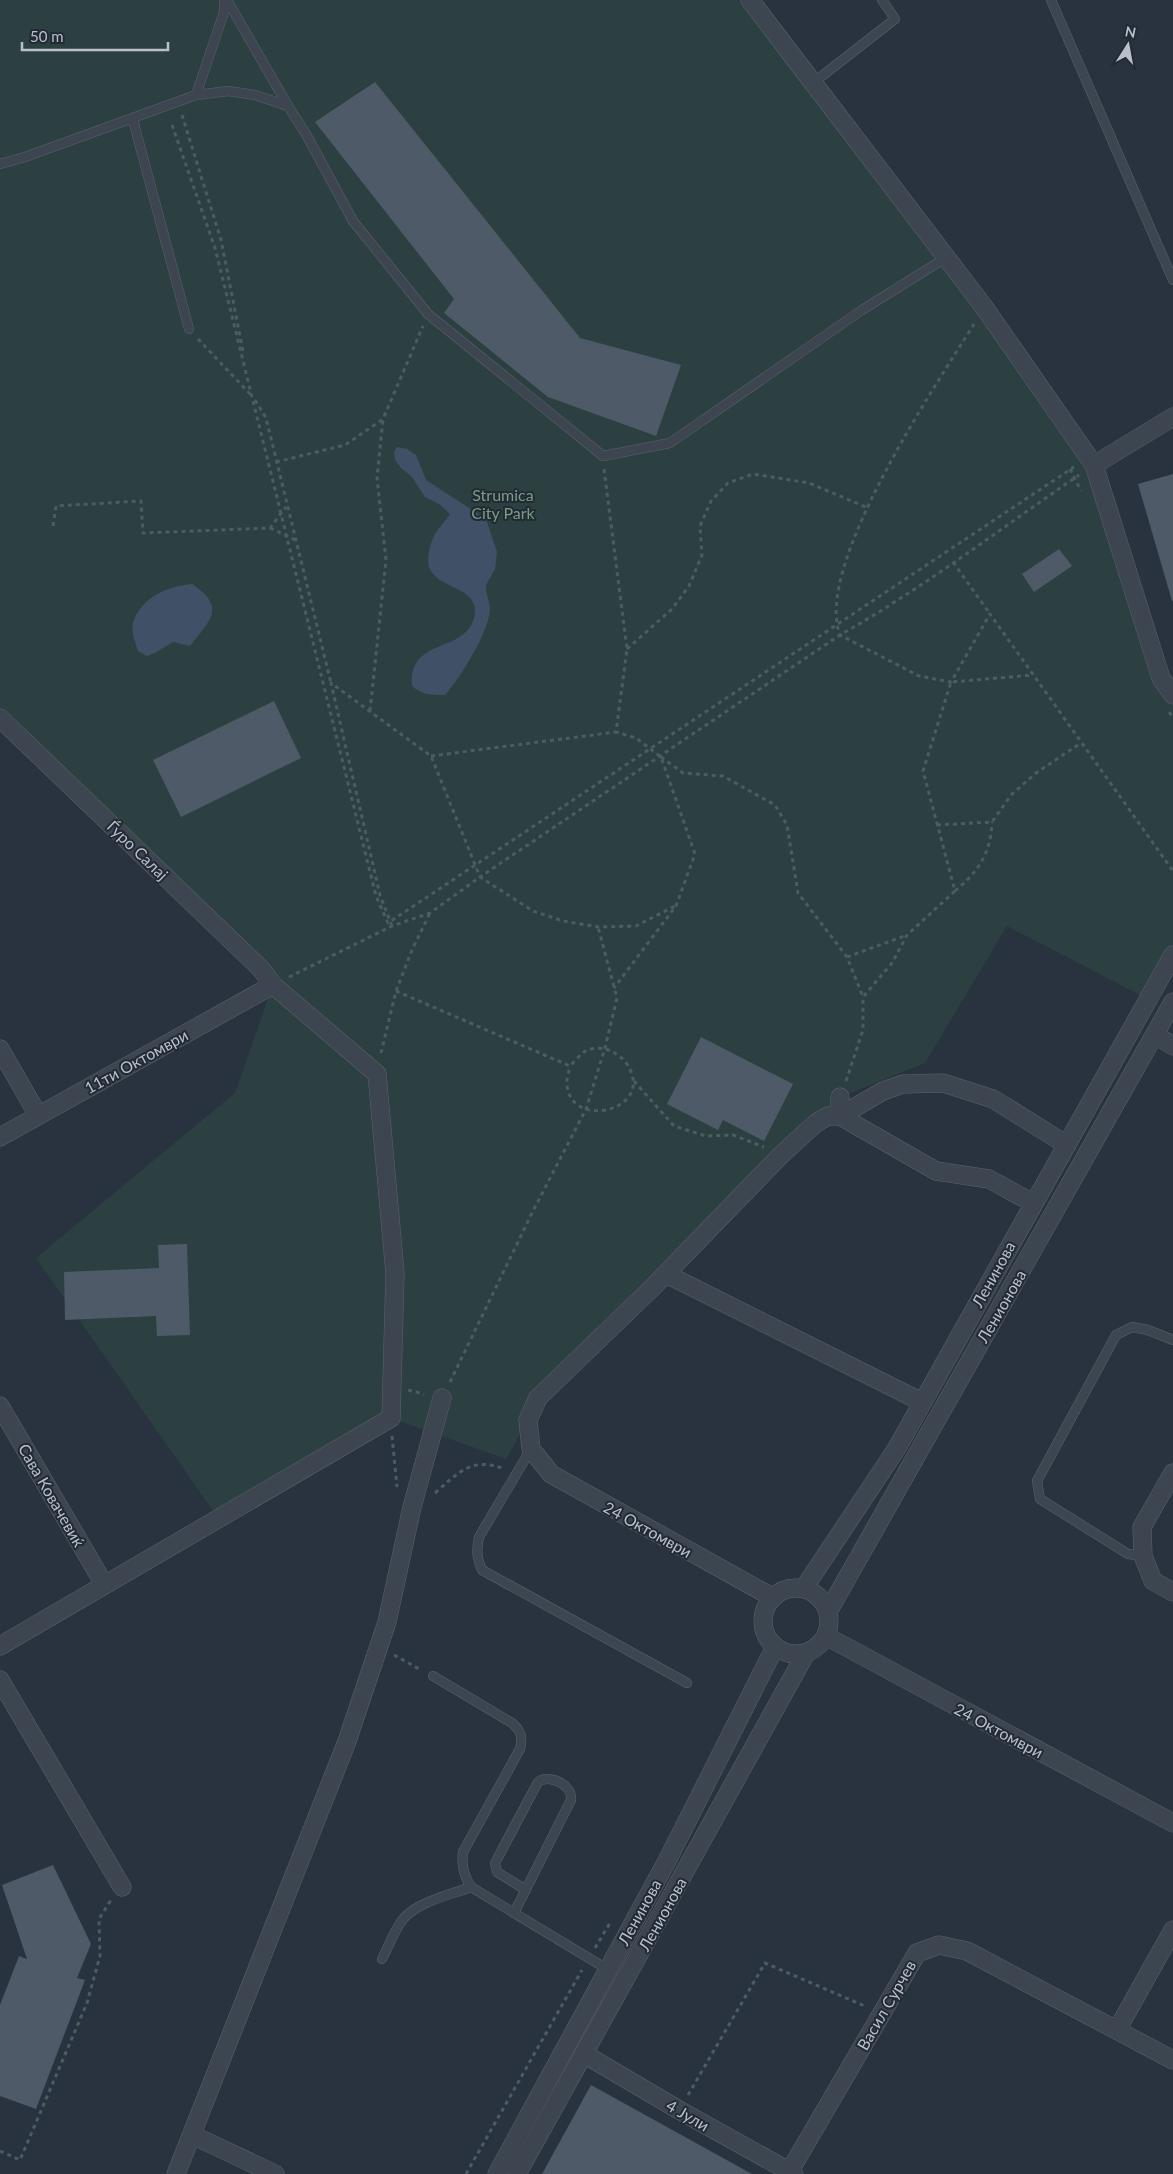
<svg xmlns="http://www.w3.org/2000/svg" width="1173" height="2174" viewBox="0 0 1173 2174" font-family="Lato,sans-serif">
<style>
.green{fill:#2c4041}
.water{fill:#405067}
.building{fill:#4f5a68}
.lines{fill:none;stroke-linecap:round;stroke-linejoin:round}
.lane-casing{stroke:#5b636d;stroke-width:10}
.street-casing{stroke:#5b636d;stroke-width:19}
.path{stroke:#4b5d5f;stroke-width:3;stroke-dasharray:4 4;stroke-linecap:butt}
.lane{stroke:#3d4550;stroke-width:9}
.street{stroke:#3d4550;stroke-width:18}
.labels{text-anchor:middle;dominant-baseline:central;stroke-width:4;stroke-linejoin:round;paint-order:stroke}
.park-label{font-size:16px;fill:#7a9d83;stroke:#222a35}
.street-label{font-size:16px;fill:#bac0ca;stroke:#222a35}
</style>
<rect width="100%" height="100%" fill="#29333f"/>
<polygon class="green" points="0,0 750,0 1094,465 1173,695 1173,955 1148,999 1007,926 925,1063 840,1097 780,1156 528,1420 506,1459 391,1418 218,1518 36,1258 235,1093 273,985 0,718"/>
<g class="water">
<path d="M397 447 407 449 416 455 426 480 486 519 497 552 495 569 486 585C486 593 489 601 490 608 490 631 460 678 445 695 431 695 422 695 412 686 408 637 464 654 474 618 483 584 431 591 428 562 428 553 430 544 434 536 438 528 445 522 450 514L439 504 425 497 412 477 401 468 395 460 394 452Z"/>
<path d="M192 584C227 607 210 621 190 646L173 642 155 653 147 656 138 651C135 642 131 632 133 623 141 597 168 586 192 584Z"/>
</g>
<g class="building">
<polygon points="375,82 580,338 681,365 656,436 548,397 444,313 454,299 315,122"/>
<polygon points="1173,474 1173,601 1172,601 1138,484"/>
<polygon points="1059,549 1072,566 1034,592 1022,574"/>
<polygon points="274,701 301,758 181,817 153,760"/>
<polygon points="701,1037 793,1084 764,1141 723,1120 718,1130 667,1104"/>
<polygon points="187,1244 190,1335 157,1336 156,1316 65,1320 64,1272 159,1268 158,1245"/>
<polygon points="53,1865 91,1944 77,1978 85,1980 36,2109 0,2096 0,2005 19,1956 27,1959 2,1885"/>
<polygon points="591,2085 752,2174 542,2174"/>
</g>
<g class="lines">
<defs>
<g id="lane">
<polyline points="227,0 288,106"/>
<polyline points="1051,0 1173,280"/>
<polyline points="813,83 895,19 882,0"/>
<polyline points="196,95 224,12 224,0"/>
<polyline points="133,120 189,329"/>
<polyline points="0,164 25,157 196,95 228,91 255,95 288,106 306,134 353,221 428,314 603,456 670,443 862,310 947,257"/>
<path d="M531 1449 479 1537C476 1550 477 1558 482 1570L687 1683"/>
<polyline points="1143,1556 1128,1554 1040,1499 1037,1481 1116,1335 1132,1327 1148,1330 1173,1340"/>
<path d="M433 1676 512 1723C521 1731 523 1736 520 1749L463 1852C461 1865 464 1876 471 1887L607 1969"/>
<path d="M514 1913 571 1800C573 1785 549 1773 538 1782L495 1863 497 1872 526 1890"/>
<path d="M382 1959C389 1946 394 1930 404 1918 420 1901 450 1895 471 1887"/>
</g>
<g id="street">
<polyline points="750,0 984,307 1094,465 1161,678 1173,695"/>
<polyline points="1094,465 1173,417"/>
<polyline points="0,718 261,969 273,985 377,1074 395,1273 391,1418 0,1646"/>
<polyline points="1155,1035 1173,1046"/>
<polyline points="0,1049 38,1115"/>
<polyline points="840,1097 840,1116 883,1091 903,1084 943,1083 993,1099 1067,1145"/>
<polyline points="0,1137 273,985"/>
<polyline points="666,1274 922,1402"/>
<polyline points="0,1406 104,1584"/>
<polyline points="1173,1473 1142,1527 1143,1556 1153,1581 1173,1592"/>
<circle cx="796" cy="1621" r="33"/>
<polyline points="804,1588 897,1448 1173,955"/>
<polyline points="772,1597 551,1474 531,1449 528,1420 538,1398 653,1287 780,1156 816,1123 828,1116 840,1116 936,1171 989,1179 1033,1203"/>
<polyline points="829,1610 1173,1002"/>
<polyline points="826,1636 1173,1823"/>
<polyline points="0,1680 122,1887"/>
<polyline points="1117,2030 1173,1930"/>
<polyline points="584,2054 679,2110 794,2174"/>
<polyline points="192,2135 275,2174"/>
<polyline points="176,2174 346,1744 387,1622 412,1507 442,1398"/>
<polyline points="497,2174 668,1859 775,1647"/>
<polyline points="517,2174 806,1653"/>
<polyline points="788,2174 917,1953 939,1945 967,1951 1173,2060"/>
</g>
</defs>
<use href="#lane" class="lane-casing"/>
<use href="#street" class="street-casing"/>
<g class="path">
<polyline points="182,115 221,240 243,351"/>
<polyline points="172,125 215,248 376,896 388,923 1074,467"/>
<path d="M974 324C936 385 813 567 840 635L919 676 951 682 990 614 1173 871"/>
<polyline points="198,339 251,395"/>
<polyline points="255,400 266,418 331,683"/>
<polyline points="276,462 345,445 383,419 423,326"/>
<polyline points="604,469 627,649 616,732 636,738 661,757 695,854 676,906 614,988"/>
<polyline points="1070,469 1081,491"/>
<polyline points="53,526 56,506 141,501 143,533 270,528 286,507"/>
<polyline points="270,528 295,540"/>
<polyline points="953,562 990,614"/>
<polyline points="627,649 672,609 689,586 702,555 700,526 711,501 728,483 753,474 809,483 868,508"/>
<polyline points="370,711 386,560 377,478 383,419"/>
<polyline points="1169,712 1173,717"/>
<polyline points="431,756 616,732"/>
<polyline points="661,757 683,773 723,776 775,805 787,825 798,893 847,957 863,997 892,963 907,935 955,891 923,771 951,682 1033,675"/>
<polyline points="937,825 992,822 1012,794 1036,773 1081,743"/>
<path d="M955 891C978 872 991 853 992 822"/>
<path d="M392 926 380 895 331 683 431 756 480 877 840 635C923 588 1000 529 1079 475"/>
<polyline points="847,957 907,935"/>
<polyline points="289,977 392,926 430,913 480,877 533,911 563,921 598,927 636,926 675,906"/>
<path d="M396 991 570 1066C574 1062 579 1056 584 1052 598 1043 618 1051 627 1064 657 1110 571 1131 567 1085 566 1079 569 1072 570 1066"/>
<polyline points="381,1053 396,991 412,950 430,913"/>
<polyline points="634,1081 674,1126 706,1136 733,1135 764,1147"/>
<polyline points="846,1081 863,1030 863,997"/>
<polyline points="450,1382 533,1211 586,1109 605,1048 617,998 598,927"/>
<polyline points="408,1390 424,1394"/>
<polyline points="392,1436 397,1487"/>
<path d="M435 1493C458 1473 472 1456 504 1469"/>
<polyline points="761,1612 760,1617 763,1635"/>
<polyline points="394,1655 421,1670"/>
<polyline points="595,1948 610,1923"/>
<polyline points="688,2095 765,1963 867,2007"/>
<polyline points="0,2151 20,2160 87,2003 100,1956 99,1919 111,1900"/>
<polyline points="466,2174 582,1970"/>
</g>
<use href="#lane" class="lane"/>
<use href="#street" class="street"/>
</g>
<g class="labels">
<g class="park-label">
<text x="503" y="494">Strumica<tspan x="503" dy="18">City Park</tspan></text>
</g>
<g class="street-label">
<text transform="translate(138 850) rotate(44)">Ѓуро Салај</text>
<text transform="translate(136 1061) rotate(-29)">11ти Октомври</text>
<text transform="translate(993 1274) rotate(-61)">Ленинова</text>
<text transform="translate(1001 1306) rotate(-60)">Ленионова</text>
<text transform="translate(52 1495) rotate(60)">Сава Ковачевиќ</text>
<text transform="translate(648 1529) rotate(29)">24 Октомври</text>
<text transform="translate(999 1730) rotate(28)">24 Октомври</text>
<text transform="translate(639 1912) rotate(-61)">Ленинова</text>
<text transform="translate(662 1914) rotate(-61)">Ленионова</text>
<text transform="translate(886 2005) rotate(-60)">Васил Сурчев</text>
<text transform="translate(688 2115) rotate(30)">4 Јули</text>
</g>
</g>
<g transform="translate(1128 45) rotate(11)" stroke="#222a35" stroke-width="4" paint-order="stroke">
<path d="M0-4L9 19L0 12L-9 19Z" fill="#bac0ca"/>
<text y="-8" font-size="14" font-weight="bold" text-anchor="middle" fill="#bac0ca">N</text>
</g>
<path d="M22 42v8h146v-8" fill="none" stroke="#bac0ca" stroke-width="2.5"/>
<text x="30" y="42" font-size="15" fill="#bac0ca" stroke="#222a35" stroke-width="4" paint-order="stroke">50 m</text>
</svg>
